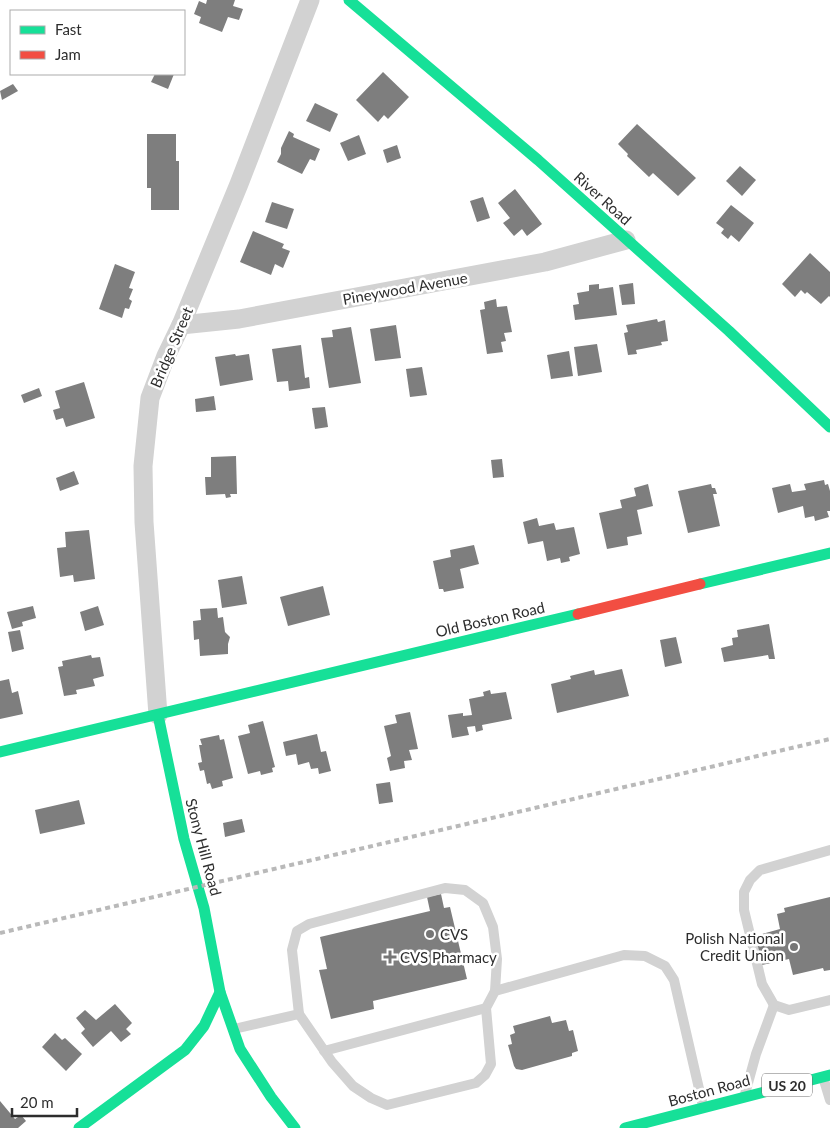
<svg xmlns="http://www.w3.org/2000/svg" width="830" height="1128" viewBox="0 0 830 1128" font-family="Lato,sans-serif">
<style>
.building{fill:#7e7e7e}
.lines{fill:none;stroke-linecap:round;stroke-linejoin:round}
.lane{stroke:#d2d2d2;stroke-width:10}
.street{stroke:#d2d2d2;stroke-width:19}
.fast{stroke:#16e098;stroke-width:11}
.jam{stroke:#f24e42;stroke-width:11}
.rail{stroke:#b9b9b9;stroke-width:4;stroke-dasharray:5 4;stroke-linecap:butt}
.poi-dot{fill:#767676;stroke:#fff;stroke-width:2}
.labels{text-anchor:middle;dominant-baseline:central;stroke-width:5;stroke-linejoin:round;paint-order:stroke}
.shield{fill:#fff;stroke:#6c6c6c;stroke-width:1}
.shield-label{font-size:14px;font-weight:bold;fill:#2d2d2d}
.street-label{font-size:15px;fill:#2d2d2d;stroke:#fff}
.poi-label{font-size:15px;fill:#2d2d2d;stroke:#fff;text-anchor:start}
</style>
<rect width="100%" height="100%" fill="#fff"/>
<g class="building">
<polygon points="207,0 235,0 233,6 243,9 239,20 228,17 222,32 199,23 201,17 194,14 199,1 206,4"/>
<polygon points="383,72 409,97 388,119 384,115 378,122 356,100"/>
<polygon points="155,74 174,74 168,89 151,82"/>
<polygon points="13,84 18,91 2,100 0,91"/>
<polygon points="315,103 338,114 330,132 306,121"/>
<polygon points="637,124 696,178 678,196 653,173 649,177 627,156 628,154 618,144"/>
<polygon points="289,131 294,134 293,137 320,149 315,161 310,159 302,174 277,162 281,154 281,148"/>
<polygon points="147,134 176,134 176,161 179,161 179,210 151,210 151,188 147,188"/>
<polygon points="359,135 366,154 348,161 340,143"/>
<polygon points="397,145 401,158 387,163 383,150"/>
<polygon points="740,166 756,180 742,196 726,181"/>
<polygon points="515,189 542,224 527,236 522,229 514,236 503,223 510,218 498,203"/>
<polygon points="483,197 490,218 477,222 470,201"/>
<polygon points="272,202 294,209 287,229 265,222"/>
<polygon points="731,205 754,223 739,242 731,235 728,239 721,233 724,229 716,223"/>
<polygon points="253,231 284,244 282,248 290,251 283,268 275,264 271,275 240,262"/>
<polygon points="810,253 830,272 830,297 829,296 821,304 807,292 805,294 801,290 795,297 782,284"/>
<polygon points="115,264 135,272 129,288 133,289 129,299 132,301 129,309 125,308 122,318 99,309"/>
<polygon points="633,283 635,304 622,305 619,285"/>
<polygon points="599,284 599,289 613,287 617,315 575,320 573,305 579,304 577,293 589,291 589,285"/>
<polygon points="496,299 497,307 507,306 512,332 504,333 506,341 501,342 503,352 487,354 480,310 485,309 484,302"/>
<polygon points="657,319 658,322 665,320 668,341 661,342 662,345 636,350 637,354 628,355 624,333 628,332 626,325"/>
<polygon points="396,325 401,358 375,361 370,329"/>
<polygon points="351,327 361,383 329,388 321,338 333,337 332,330"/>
<polygon points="597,344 602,372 578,376 574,347"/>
<polygon points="301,345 305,378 309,377 310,388 289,391 288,381 277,382 272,349"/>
<polygon points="569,351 573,376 551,379 547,355"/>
<polygon points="235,354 236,356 249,354 253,380 220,386 215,357"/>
<polygon points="422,367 427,395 410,397 406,369"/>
<polygon points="84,382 95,418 66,427 63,418 56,420 53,410 60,408 55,391"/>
<polygon points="39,388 42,396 24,403 21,395"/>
<polygon points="214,396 216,410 196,412 195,399"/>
<polygon points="325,407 328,427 315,429 312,408"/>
<polygon points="236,456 237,494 230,494 231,497 226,498 225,494 206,495 205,477 211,477 211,457"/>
<polygon points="502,459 504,477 493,478 491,460"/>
<polygon points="74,471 79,484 60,491 56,478"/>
<polygon points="824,480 825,485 828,484 830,491 830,511 827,511 829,517 815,521 814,516 805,518 803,506 778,513 772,488 790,484 792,492 806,490 804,484"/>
<polygon points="648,484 653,506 637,510 642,534 627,537 628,545 607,549 599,513 622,508 620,500 636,496 634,488"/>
<polygon points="711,484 712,488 715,488 717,494 713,494 720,526 688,533 678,491"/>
<polygon points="537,518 539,526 554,523 556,530 574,527 580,554 569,557 570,561 561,563 560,558 547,561 543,541 528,544 523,522"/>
<polygon points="89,530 95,579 74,582 73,575 60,577 57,548 66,547 65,532"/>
<polygon points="474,545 479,564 460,569 464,588 444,592 443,589 439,589 433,561 451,557 450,550"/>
<polygon points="242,576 247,604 222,608 218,580"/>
<polygon points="323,586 330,615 288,626 280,597"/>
<polygon points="33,606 36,618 22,622 23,626 12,629 7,612"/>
<polygon points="98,606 104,625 85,631 80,612"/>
<polygon points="217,608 218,618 223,617 225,632 230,637 228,644 228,654 200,656 199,639 194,640 193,621 201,620 200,609"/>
<polygon points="769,624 775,659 769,659 768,655 724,662 721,648 733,645 732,638 738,637 737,630"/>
<polygon points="20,630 24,649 12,652 8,632"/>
<polygon points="676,637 682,663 665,667 660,640"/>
<polygon points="91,655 92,658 100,657 104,676 93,679 95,686 76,690 77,694 64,696 58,667 63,666 62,661"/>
<polygon points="622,669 629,696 557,713 551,684 571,679 570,676 594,670 595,675"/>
<polygon points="9,679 12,693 18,691 23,714 0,719 0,681"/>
<polygon points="490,690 491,694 506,692 512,719 482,725 483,730 476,732 475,726 467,727 469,735 452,738 448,715 463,713 463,716 472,715 469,699 484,696 483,692"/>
<polygon points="410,712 418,749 409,750 412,760 404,761 405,768 390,771 387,758 391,756 384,726 397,723 395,715"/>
<polygon points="263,721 275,767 272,768 273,772 261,775 260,771 248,774 238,736 250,733 248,725"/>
<polygon points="317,734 321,752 326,751 331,771 319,774 318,768 311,769 309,762 298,765 296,754 286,756 283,742"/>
<polygon points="219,735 220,740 224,739 233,778 222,781 223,786 212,789 210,783 207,784 204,770 200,771 198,763 202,762 199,745 202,745 200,739"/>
<polygon points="390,782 393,802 379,804 376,784"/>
<polygon points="79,800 85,824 40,834 35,810"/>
<polygon points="242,819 245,832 225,837 223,823"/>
<polygon points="441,894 444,908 450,907 467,979 373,1001 374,1009 331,1019 319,970 327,969 320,937 430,911 427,897"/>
<polygon points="830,897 830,970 824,971 823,968 793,975 789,959 762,965 755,936 780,929 777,914 785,912 784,908"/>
<polygon points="115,1004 132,1023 126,1029 131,1034 121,1042 111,1031 93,1047 81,1033 85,1029 76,1018 85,1010 96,1020"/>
<polygon points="550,1016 552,1023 566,1020 569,1031 573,1030 578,1051 572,1053 572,1056 522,1070 516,1069 514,1066 508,1045 512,1044 510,1035 515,1033 513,1026"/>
<polygon points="55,1033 62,1040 65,1038 82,1054 66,1071 42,1047"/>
<polygon points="0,1101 15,1119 21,1115 26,1121 18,1128 0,1128"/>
</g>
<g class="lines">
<g class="lane">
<polyline points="830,850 760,870 750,880 744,892 744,910 762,984 774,1005 789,1010 830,1000"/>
<polyline points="299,1014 292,950 297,931 309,924 445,888 465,890 483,903 493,927 497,959 495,991"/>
<polyline points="234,1029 299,1014 332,1062 353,1086 371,1098 387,1105 476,1083 485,1075 491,1064 486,1008 495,991 624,955 645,956 665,966 674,980 703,1106"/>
<polyline points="324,1051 486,1008"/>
<polyline points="823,1077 830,1100"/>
<polyline points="745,1094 756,1054 774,1005"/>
</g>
<g class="street">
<polyline points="181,325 239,319 545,262 626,240"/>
<polyline points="158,715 144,522 143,466 150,398 166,356 181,325 239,184 310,0"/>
</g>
<g class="fast">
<polyline points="349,0 538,160 729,331 830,427"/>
<polyline points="700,584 830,553"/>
<polyline points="158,715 184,839 204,908 220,992 240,1049 271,1097 295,1128"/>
<polyline points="0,752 578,614"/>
<polyline points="79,1128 185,1050 204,1026 220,992"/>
<polyline points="625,1128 830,1075"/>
</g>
<polyline class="jam" points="578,614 700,584"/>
<polyline class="rail" points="0,933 830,739"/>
</g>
<g class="poi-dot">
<circle cx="430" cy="934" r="5"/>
<circle cx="794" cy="947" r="5"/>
<path d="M387.5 949.5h5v5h5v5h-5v5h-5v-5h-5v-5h5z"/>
</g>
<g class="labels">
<rect class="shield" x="762" y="1073.5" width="50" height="23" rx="4"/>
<g class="shield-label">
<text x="787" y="1085">US 20</text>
</g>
<g class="street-label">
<text transform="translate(603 198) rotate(42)">River Road</text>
<text transform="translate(405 288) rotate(-10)">Pineywood Avenue</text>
<text transform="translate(171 347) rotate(-67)">Bridge Street</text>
<text transform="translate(490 619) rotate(-13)">Old Boston Road</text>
<text transform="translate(204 847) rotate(75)">Stony Hill Road</text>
<text transform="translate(709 1090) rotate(-15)">Boston Road</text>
</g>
<g class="poi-label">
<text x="440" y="934">CVS</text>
<text x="784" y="938" text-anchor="end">Polish National<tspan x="784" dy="17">Credit Union</tspan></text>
<text x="400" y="957">CVS Pharmacy</text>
</g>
</g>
<rect x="10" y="10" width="175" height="65" fill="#ffffff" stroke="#ababab"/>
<rect x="20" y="26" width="25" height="8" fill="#16e098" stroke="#ababab"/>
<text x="55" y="35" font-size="15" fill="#2d2d2d">Fast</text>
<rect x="20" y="51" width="25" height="8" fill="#f24e42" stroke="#ababab"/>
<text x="55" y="60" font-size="15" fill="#2d2d2d">Jam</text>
<path d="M12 1108v8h65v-8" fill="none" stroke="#2d2d2d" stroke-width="2.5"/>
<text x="20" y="1108" font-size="15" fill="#2d2d2d" stroke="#ffffff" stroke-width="4" paint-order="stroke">20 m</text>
</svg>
